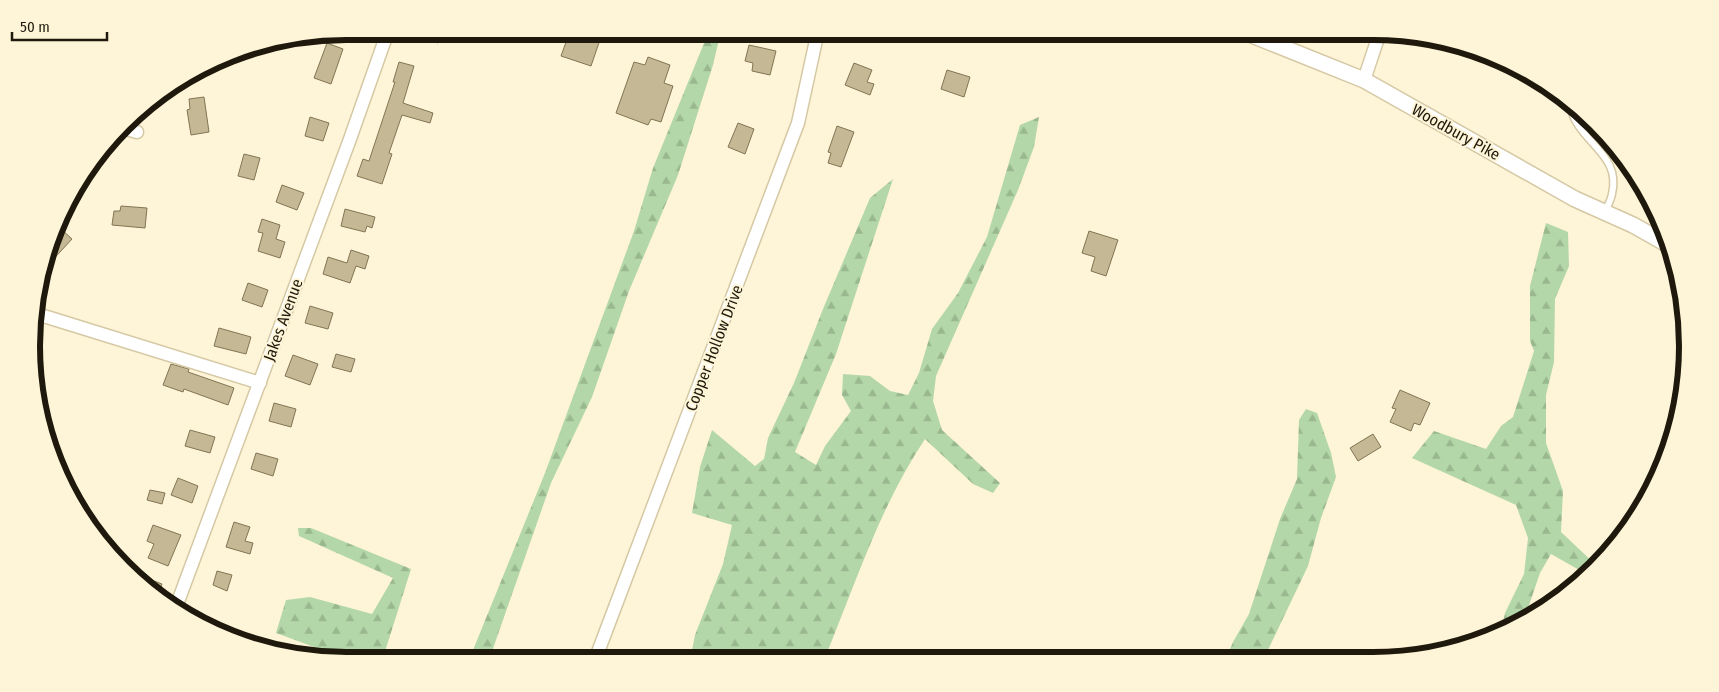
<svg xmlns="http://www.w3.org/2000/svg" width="1719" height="692" viewBox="0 0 1719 692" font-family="'Fira Sans Condensed',sans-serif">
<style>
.forest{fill:url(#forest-firs)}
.building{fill:#c5b895;stroke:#817554}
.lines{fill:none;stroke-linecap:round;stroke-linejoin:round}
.service-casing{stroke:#d5c8a4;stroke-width:9}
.minor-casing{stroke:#d5c8a4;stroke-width:15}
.tertiary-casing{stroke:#d5c8a4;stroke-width:18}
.service{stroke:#fff;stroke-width:6}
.minor{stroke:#fff;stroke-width:12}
.tertiary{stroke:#fff;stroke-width:15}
.labels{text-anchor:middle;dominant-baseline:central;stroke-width:4;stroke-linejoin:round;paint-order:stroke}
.street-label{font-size:16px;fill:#1e190c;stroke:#fef4d7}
.rim{fill:none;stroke:#1e190c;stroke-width:6}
</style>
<defs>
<pattern id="forest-firs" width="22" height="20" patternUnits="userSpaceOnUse" patternTransform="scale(1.25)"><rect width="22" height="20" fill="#b3d7a8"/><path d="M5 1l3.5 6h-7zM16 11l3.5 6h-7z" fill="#9ab88f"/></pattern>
</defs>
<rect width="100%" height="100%" fill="#fef4d7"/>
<g class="forest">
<polygon points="709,31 721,31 713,65 678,175 629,291 592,397 551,483 489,660 469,660 545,473 634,231 653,168"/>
<path d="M1039 117 1034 147 1018 190 936 376 933 401 942 430 1000 483 993 493 973 484 925 439C880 506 855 585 824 660H690L695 635 723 564 732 525 692 513 700 467 712 430 755 466 764 459 768 438 794 383 823 309 870 198 893 179 836 354 795 452 816 465 825 446 851 411 842 395 843 374 870 376 890 391 908 395 919 373 932 329 958 293 987 237 1020 125Z"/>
<polygon points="1546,223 1568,232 1569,266 1555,299 1554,362 1546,395 1546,443 1563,491 1561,532 1596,565 1588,575 1551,554 1540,573 1525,617 1501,632 1505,613 1524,574 1528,538 1516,505 1412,458 1434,431 1486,449 1501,426 1513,417 1534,351 1530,341 1530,286"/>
<polygon points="1306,409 1317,413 1331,453 1336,477 1321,518 1308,566 1268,650 1270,658 1226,658 1233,642 1249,614 1280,519 1297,479 1299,420"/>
<polygon points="298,528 311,528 411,569 382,661 346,661 325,651 276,633 286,600 310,597 372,614 393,578 299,536"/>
</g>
<g class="building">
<polygon points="410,31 442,31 438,43 410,33"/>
<polygon points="570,31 603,31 591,66 561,56"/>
<polygon points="327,43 343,49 331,84 314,78"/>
<polygon points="749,45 776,51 770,75 752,71 753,63 745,61"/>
<polygon points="648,57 670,65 664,83 673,86 661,122 651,119 648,125 616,113 634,62 645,65"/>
<polygon points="399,62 414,66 403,103 433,113 430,123 402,115 389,153 392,154 382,184 357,176 363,159 369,161 395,82 393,82"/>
<polygon points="854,63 872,70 867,82 874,84 870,95 845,85"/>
<polygon points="947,70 970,77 964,97 941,89"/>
<polygon points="204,97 209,132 191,135 187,110 190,109 189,99"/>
<polygon points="310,117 329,123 323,141 305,136"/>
<polygon points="738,123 754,129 745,154 728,147"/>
<polygon points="837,126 854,132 841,167 828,163 831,153 828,152"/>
<polygon points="244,154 260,158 254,180 238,176"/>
<polygon points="282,185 304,193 297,210 276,202"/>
<polygon points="121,206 147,208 145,228 112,225 114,211 120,211"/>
<polygon points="345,209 375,217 372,228 367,226 365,232 341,226"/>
<polygon points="262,219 280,225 276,239 285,242 280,258 258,251 263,233 258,232"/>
<polygon points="60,228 72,239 48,265 56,240"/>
<polygon points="1089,231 1118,240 1106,276 1091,271 1095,257 1082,253"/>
<polygon points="351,250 369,256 365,269 356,266 350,283 323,274 328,257 347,263"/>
<polygon points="248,283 268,290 262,307 242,300"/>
<polygon points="310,306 333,313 328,329 305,323"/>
<polygon points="219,328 251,337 246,354 214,346"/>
<polygon points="336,354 355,359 351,372 332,367"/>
<polygon points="293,355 318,364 310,385 285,376"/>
<polygon points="171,364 189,369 188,372 234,388 228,405 184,389 183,392 163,385"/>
<polygon points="1400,390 1430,403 1420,425 1414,423 1411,431 1390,422 1396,409 1392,408"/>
<polygon points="274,403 296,409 291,427 269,421"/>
<polygon points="190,430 215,437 210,453 185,446"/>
<polygon points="1373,434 1381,447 1358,461 1350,448"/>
<polygon points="256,453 278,459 273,476 251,469"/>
<polygon points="178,478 198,486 192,503 171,495"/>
<polygon points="150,490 165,493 162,504 147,500"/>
<polygon points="234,522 250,527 245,541 253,543 250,554 226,547"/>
<polygon points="153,525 181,535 168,566 148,558 154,544 147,541"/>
<polygon points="217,571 232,575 227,591 213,585"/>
<polygon points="134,573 162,584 157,597 155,596"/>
</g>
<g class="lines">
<defs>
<g id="service">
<polyline points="670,32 670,31"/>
<path d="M1570 103C1571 111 1573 118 1578 125 1593 148 1620 161 1612 194 1611 200 1607 207 1605 212"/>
</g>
<g id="minor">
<polyline points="1364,80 1380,32"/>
<polyline points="123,128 137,132"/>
<polyline points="34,313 260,383"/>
<polyline points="176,607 350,139 388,31"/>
<polyline points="595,660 798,123 818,31"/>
</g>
<polyline id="tertiary" points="1242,31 1364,80 1575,199 1633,225 1665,243"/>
</defs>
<use href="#service" class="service-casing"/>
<use href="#minor" class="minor-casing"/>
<use href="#tertiary" class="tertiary-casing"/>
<use href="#service" class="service"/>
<use href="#minor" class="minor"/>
<use href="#tertiary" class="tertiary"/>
</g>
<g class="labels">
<g class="street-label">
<text transform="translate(1456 132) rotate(29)">Woodbury Pike</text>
<text transform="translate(283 320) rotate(-70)">Jakes Avenue</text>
<text transform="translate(714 348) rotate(-69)">Copper Hollow Drive</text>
</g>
</g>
<path d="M0 0H1719V692H0ZM346 40H1373A306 306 0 0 1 1679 346V346A306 306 0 0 1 1373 652H346A306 306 0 0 1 40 346V346A306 306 0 0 1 346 40Z" fill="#fef4d7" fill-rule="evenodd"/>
<path class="rim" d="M346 40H1373A306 306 0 0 1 1679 346V346A306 306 0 0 1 1373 652H346A306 306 0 0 1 40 346V346A306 306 0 0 1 346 40Z"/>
<path d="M12 32v8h95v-8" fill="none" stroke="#1e190c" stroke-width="2.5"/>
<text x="20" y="32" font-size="15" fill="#1e190c" stroke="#fef4d7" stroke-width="4" paint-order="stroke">50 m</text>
</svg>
